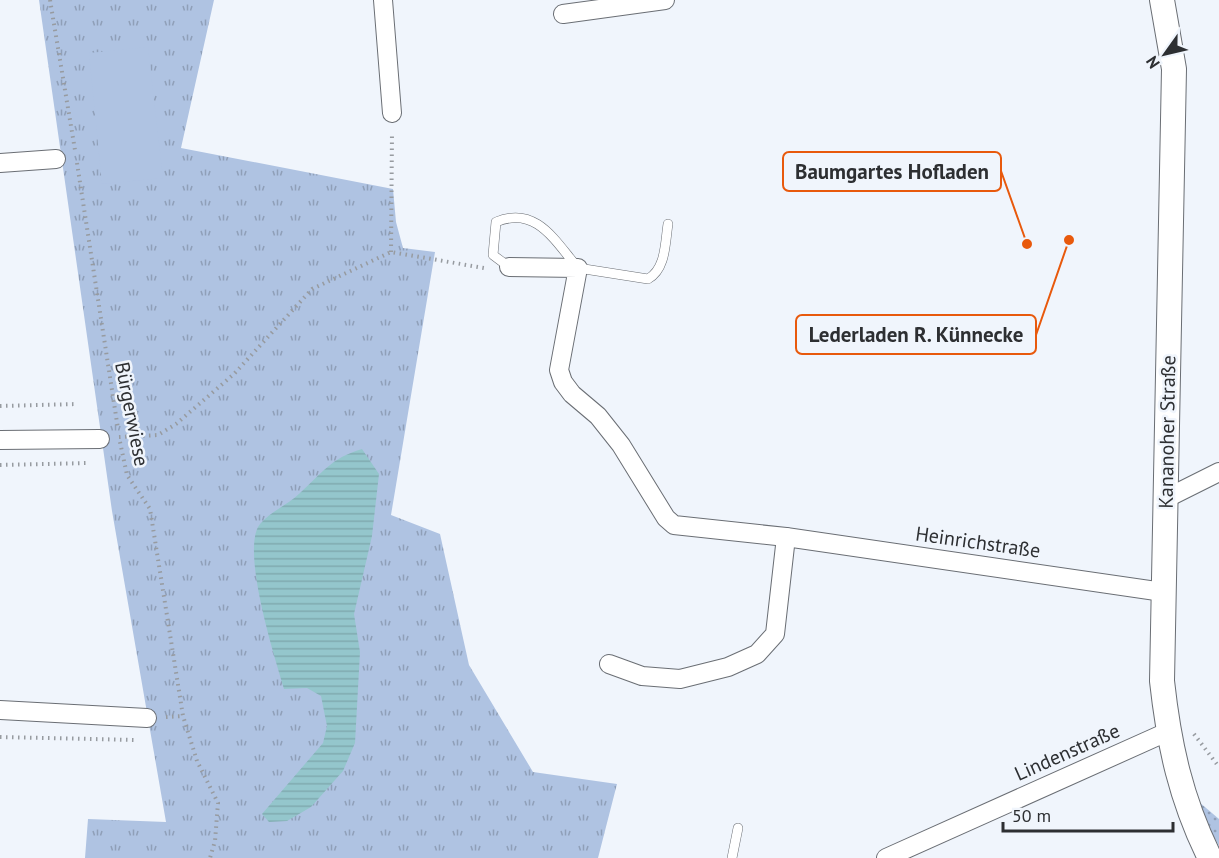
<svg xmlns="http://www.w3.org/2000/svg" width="1219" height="858" viewBox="0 0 1219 858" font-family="'PT Sans',sans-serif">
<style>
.grass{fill:url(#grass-dots)}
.park{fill:url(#park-tufts)}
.pitch{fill:#afc3e2}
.water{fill:url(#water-rules)}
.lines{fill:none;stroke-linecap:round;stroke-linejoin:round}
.service-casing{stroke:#6a6e74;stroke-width:10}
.minor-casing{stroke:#6a6e74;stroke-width:20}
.tertiary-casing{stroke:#6a6e74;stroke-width:26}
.path{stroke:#979ba0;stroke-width:4;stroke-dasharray:1.5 4.5;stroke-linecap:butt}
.service{stroke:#fff;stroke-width:9}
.minor{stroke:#fff;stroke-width:18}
.tertiary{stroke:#fff;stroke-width:24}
.labels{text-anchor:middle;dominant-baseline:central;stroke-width:5;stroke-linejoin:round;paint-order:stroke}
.street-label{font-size:20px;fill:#2d2f32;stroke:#f0f5fc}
.leader{fill:none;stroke:#e8590c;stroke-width:2}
.callout-dot{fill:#e8590c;stroke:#f0f5fc;stroke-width:2}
.callout{fill:#f0f5fc;stroke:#e8590c;stroke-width:2}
.callout-label{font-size:21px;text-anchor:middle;font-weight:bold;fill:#2d2f32}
</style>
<defs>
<pattern id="grass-dots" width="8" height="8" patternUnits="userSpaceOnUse" patternTransform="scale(1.5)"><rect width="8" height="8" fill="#afc3e2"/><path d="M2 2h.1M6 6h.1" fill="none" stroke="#8f9fb8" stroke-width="1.8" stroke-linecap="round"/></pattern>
<pattern id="park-tufts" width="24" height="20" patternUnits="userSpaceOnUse" patternTransform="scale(1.5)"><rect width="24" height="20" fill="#afc3e2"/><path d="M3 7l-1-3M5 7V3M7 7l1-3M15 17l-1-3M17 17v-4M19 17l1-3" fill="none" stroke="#8f9fb8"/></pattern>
<pattern id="water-rules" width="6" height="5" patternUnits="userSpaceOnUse" patternTransform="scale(1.5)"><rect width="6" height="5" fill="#94c6cc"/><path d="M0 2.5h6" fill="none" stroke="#80aab0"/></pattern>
</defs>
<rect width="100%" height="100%" fill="#f0f5fc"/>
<polygon class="grass" points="1192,796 1219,819 1219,846"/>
<polygon class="park" points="39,0 214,0 181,148 393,189 396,222 403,248 435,252 391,515 440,534 469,665 533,772 617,784 598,858 85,858 88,819 166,822 112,511"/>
<polygon class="pitch" points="148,47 163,178 102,184 89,53"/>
<path class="water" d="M362 449 379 474 372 536 354 614 360 652 355 743 343 771 311 807 287 821 269 822 262 814 323 743 327 726 321 696 307 688 284 689C275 658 240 549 260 524 271 511 288 505 300 493 322 473 331 458 362 449Z"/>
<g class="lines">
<defs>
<g id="service">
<path d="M509 267 493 255 496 222C536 205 555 241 578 268L648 279C666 269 665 243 668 224"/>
<polyline points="732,858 738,828"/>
</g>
<g id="minor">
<polyline points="383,0 392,113"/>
<polyline points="563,14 665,0"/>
<polyline points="0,163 56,159"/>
<polyline points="509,267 578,268 559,370 563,382 572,394 598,416 621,445 666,518 674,525 786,537 1163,592"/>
<polyline points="0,440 100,439"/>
<polyline points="1165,499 1219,472"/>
<polyline points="609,664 642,676 680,679 728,667 757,654 775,634 786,537"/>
<polyline points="0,710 147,718"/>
<polyline points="886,858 1167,732"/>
</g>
<path id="tertiary" d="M1162 0 1174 69 1162 681C1169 745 1181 800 1210 858"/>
</defs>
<use href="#service" class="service-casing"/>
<use href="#minor" class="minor-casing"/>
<use href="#tertiary" class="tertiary-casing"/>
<g class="path">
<polyline points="50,0 75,150"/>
<polyline points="77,163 118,429"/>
<polyline points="391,252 392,132"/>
<polyline points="0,406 77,404"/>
<polyline points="119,437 158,435 176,424 234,374 312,289 391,252 484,268"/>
<polyline points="120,442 127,475 150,509 183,716 197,761 218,803 215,841 210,858"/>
<polyline points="0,465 89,463"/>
<polyline points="166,717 183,716"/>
<polyline points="1194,734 1219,767"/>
<polyline points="0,737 137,740"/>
</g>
<use href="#service" class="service"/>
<use href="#minor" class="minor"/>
<use href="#tertiary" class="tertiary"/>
</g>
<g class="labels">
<g class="street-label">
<text transform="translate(132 414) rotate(79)">Bürgerwiese</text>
<text transform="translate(1167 432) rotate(-89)">Kananoher Straße</text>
<text transform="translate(978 542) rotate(8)">Heinrichstraße</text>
<text transform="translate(1067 752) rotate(-24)">Lindenstraße</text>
</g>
</g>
<path class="leader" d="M1027 244L1001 171M1069 240L1036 335"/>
<g class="callout-dot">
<circle cx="1027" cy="244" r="6"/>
<circle cx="1069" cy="240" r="6"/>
</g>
<g class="callout">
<rect x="783" y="152" width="218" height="39" rx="6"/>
<rect x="796" y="315" width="240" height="39" rx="6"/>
</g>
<g class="callout-label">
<text x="892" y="179">Baumgartes Hofladen</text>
<text x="916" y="342">Lederladen R. Künnecke</text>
</g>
<g transform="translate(1165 54) rotate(236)" stroke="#f0f5fc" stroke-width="4.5" paint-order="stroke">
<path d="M0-4.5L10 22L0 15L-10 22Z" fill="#2d2f32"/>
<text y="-9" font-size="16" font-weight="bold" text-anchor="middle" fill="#2d2f32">N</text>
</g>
<path d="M1003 822v9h170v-9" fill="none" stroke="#2d2f32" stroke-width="3"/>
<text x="1012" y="822" font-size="18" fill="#2d2f32" stroke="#f0f5fc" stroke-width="4.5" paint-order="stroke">50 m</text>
</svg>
